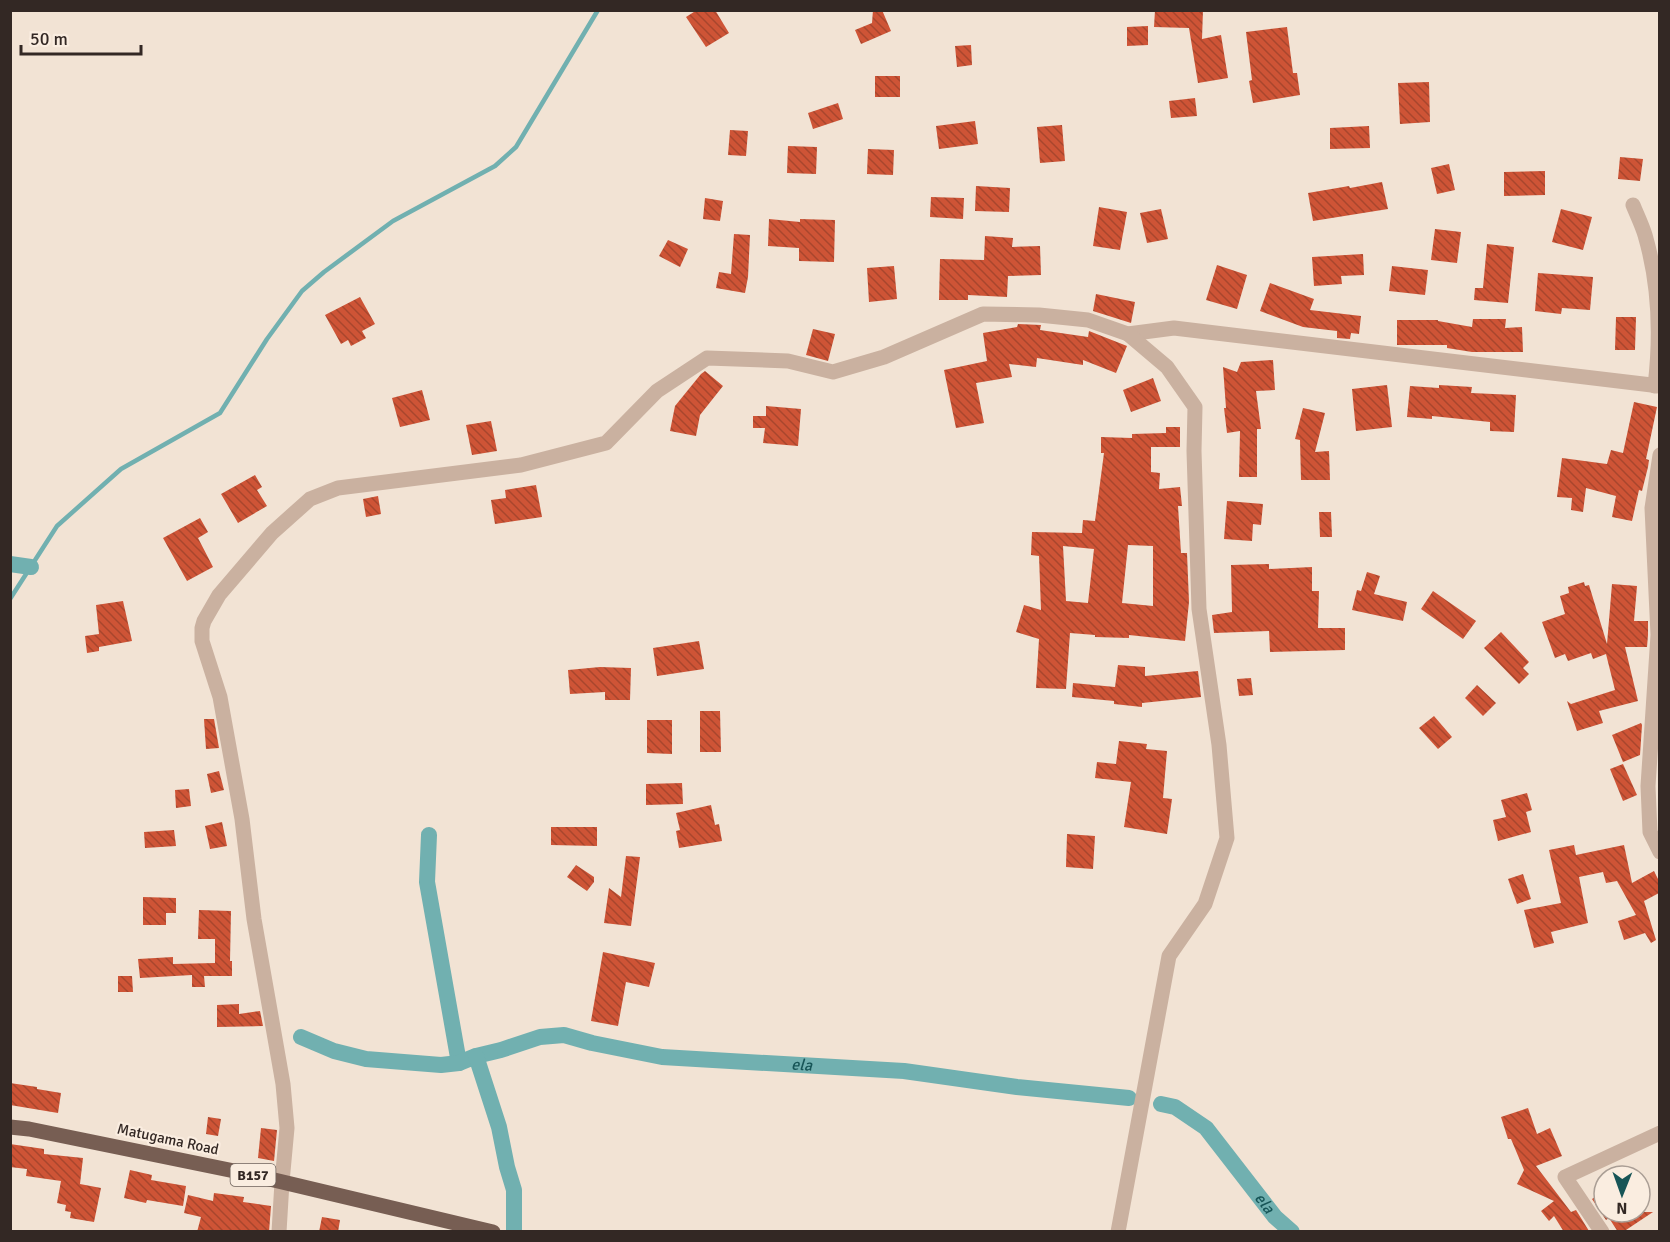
<svg xmlns="http://www.w3.org/2000/svg" width="1670" height="1242" viewBox="0 0 1670 1242" font-family="Signika,sans-serif">
<style>
.lines{fill:none;stroke-linecap:round;stroke-linejoin:round}
.stream{stroke:#71b0b0;stroke-width:4.5}
.canal{stroke:#71b0b0;stroke-width:16}
.building{fill:url(#building-back-hatch);fill-rule:evenodd}
.minor{stroke:#cab1a0;stroke-width:15}
.major{stroke:#775e53;stroke-width:15}
.labels{text-anchor:middle;dominant-baseline:central;stroke-width:4.5;stroke-linejoin:round;paint-order:stroke}
.shield{fill:#faede0;stroke:#6f635c;stroke-width:1.5}
.shield-label{font-size:14px;font-weight:bold;fill:#332824}
.street-label{font-size:15px;fill:#332824;stroke:#faede0}
.water-label{font-size:16px;font-style:italic;fill:#175557;stroke:#faede0}
</style>
<defs>
<pattern id="building-back-hatch" width="6" height="6" patternUnits="userSpaceOnUse" patternTransform="scale(1.5)"><rect width="6" height="6" fill="#ce5436"/><path d="M-1 5l2 2M0 0l6 6M5-1l2 2" fill="none" stroke="#a8462d"/></pattern>
</defs>
<rect width="100%" height="100%" fill="#f2e3d4"/>
<g class="lines">
<polyline class="stream" points="10,599 57,526 121,469 220,413 267,339 302,291 324,272 393,221 495,166 516,147 598,10"/>
<g class="canal">
<polyline points="10,564 31,567"/>
<polyline points="429,835 427,882 459,1063"/>
<path id="s1" d="M301 1037 334 1051 366 1059 441 1065 459 1063 476 1056 501 1050 540 1037 564 1035 592 1043 662 1057 904 1071 1017 1087 1129 1098"/>
<polyline points="476,1056 499,1127 507,1167 514,1190 514,1232"/>
<path id="s2" d="M1161 1104 1175 1107 1206 1128 1275 1217 1292 1232"/>
</g>
</g>
<g class="building">
<polygon points="697,10 715,10 729,33 706,47 686,17"/>
<polygon points="873,10 882,10 891,31 861,44 855,30 872,23"/>
<polygon points="1155,10 1203,10 1202,39 1221,35 1228,78 1198,83 1189,28 1154,27"/>
<polygon points="1148,26 1148,45 1127,46 1127,27"/>
<polygon points="1287,27 1293,73 1297,73 1300,95 1253,103 1249,81 1252,80 1246,32"/>
<polygon points="971,45 972,65 957,67 955,46"/>
<rect x="875" y="76" width="25" height="21"/>
<polygon points="1429,82 1430,122 1400,124 1398,83"/>
<polygon points="1195,98 1197,116 1171,118 1169,101"/>
<polygon points="838,103 843,119 813,129 808,113"/>
<polygon points="975,121 978,144 939,149 936,126"/>
<polygon points="1062,125 1065,161 1040,163 1037,127"/>
<polygon points="1369,126 1370,148 1330,149 1330,128"/>
<polygon points="730,130 748,131 746,156 728,155"/>
<polygon points="788,146 817,147 816,174 787,173"/>
<polygon points="868,149 894,150 893,175 867,174"/>
<polygon points="1620,157 1643,159 1640,181 1618,179"/>
<polygon points="1449,164 1455,190 1437,194 1431,168"/>
<polygon points="1545,171 1545,195 1504,196 1504,172"/>
<polygon points="1382,182 1388,209 1313,221 1308,193 1349,186 1350,188"/>
<polygon points="976,186 1010,188 1009,212 975,211"/>
<polygon points="931,197 964,198 963,219 930,217"/>
<polygon points="705,198 723,201 720,221 703,219"/>
<polygon points="1099,207 1127,212 1120,250 1093,246"/>
<polygon points="1161,209 1168,239 1147,243 1140,213"/>
<polygon points="1561,209 1592,217 1583,250 1552,242"/>
<polygon points="769,219 800,222 800,219 835,220 834,262 799,261 799,248 768,246"/>
<polygon points="1435,229 1461,232 1457,263 1431,260"/>
<polygon points="734,234 750,235 748,277 745,293 716,288 719,272 731,274"/>
<polygon points="985,236 1013,238 1012,247 1040,246 1041,275 1008,276 1007,297 968,295 968,300 939,300 940,259 984,260"/>
<polygon points="668,240 688,249 680,267 659,256"/>
<polygon points="1487,244 1514,247 1508,303 1474,300 1475,288 1483,288"/>
<polygon points="1363,254 1364,275 1341,276 1342,284 1314,286 1312,257"/>
<polygon points="1217,265 1247,275 1237,309 1206,300"/>
<polygon points="894,266 897,299 869,302 867,268"/>
<polygon points="1392,266 1428,270 1425,295 1389,291"/>
<polygon points="1538,273 1593,277 1590,310 1562,308 1561,314 1535,311"/>
<polygon points="1270,283 1314,299 1310,310 1361,316 1359,334 1351,333 1350,339 1337,338 1337,331 1303,327 1260,311"/>
<polygon points="1096,294 1135,302 1131,323 1093,311"/>
<polygon points="360,297 375,324 362,331 366,338 351,346 348,340 341,344 325,315"/>
<polygon points="1616,317 1636,317 1635,350 1615,350"/>
<polygon points="1473,319 1506,319 1505,328 1522,327 1523,352 1472,352 1447,348 1447,345 1397,345 1397,320 1438,320 1438,321 1472,327"/>
<polygon points="1018,324 1041,325 1040,330 1088,337 1089,331 1127,346 1116,373 1083,360 1083,365 1037,358 1036,367 1009,364 1012,377 976,383 984,423 956,428 944,370 987,361 983,333 1017,327"/>
<polygon points="813,329 835,334 828,361 806,355"/>
<polygon points="1273,360 1275,390 1256,391 1261,429 1257,429 1257,477 1239,477 1240,431 1227,433 1224,408 1226,408 1223,367 1237,372 1241,362"/>
<polygon points="705,371 723,386 700,415 696,436 670,431 675,406 701,374"/>
<polygon points="1153,378 1161,401 1131,412 1123,390"/>
<polygon points="1387,385 1392,427 1356,431 1352,389"/>
<polygon points="1439,385 1472,387 1471,393 1516,395 1514,432 1490,431 1490,422 1432,416 1432,419 1407,417 1410,386 1439,388"/>
<polygon points="422,390 430,420 400,427 392,398"/>
<polygon points="1634,402 1657,407 1646,459 1649,460 1648,467 1642,491 1639,490 1632,521 1612,517 1616,496 1586,488 1583,512 1571,510 1572,498 1557,497 1562,458 1607,464 1611,450 1623,453"/>
<polygon points="766,406 801,409 798,446 763,443 765,428 753,428 753,416 766,416"/>
<polygon points="1303,408 1325,413 1315,452 1329,451 1330,480 1301,480 1300,440 1295,439"/>
<polygon points="491,421 497,451 472,455 466,425"/>
<path d="M1166 427H1180V447H1151V472L1160 473 1159 489 1180 487 1182 506H1178L1181 553H1187L1189 602 1185 641 1129 635V638L1095 637V635L1070 633 1066 689 1036 688 1039 639 1016 632 1024 605 1041 610 1039 556 1031 555 1032 532 1082 533 1083 520 1095 521 1104 453H1101V437L1132 438V434L1166 433ZM1128 545 1153 546V606L1122 603ZM1063 546 1094 549 1088 603 1066 601Z"/>
<polygon points="255,475 262,487 257,490 267,506 238,523 221,494"/>
<polygon points="536,485 542,517 495,524 491,500 506,498 505,490"/>
<polygon points="378,496 381,514 366,517 363,499"/>
<polygon points="1227,501 1263,504 1261,525 1253,524 1252,541 1224,539"/>
<polygon points="1319,512 1331,512 1332,537 1320,537"/>
<polygon points="200,518 208,532 198,538 213,567 187,581 163,538"/>
<polygon points="1269,564 1269,569 1312,567 1312,591 1319,591 1318,628 1345,628 1345,650 1270,652 1269,631 1214,633 1212,615 1232,612 1231,565"/>
<polygon points="1367,572 1380,576 1374,594 1407,602 1403,621 1352,610 1357,590 1361,591"/>
<polygon points="1584,582 1585,586 1589,585 1607,644 1612,584 1637,586 1634,621 1648,621 1648,635 1647,647 1625,647 1638,701 1599,711 1603,723 1577,731 1567,701 1571,704 1615,690 1606,654 1593,659 1591,653 1568,661 1565,654 1555,658 1542,622 1565,614 1560,596 1569,593 1568,587"/>
<polygon points="1433,591 1476,621 1463,639 1421,609"/>
<polygon points="123,601 132,641 99,647 99,651 87,653 85,636 99,634 96,605"/>
<polygon points="1501,632 1529,662 1523,668 1529,674 1519,684 1484,648"/>
<polygon points="699,641 704,669 657,676 653,648"/>
<polygon points="1118,665 1145,667 1145,676 1198,671 1201,697 1142,703 1142,707 1114,704 1114,701 1072,697 1073,683 1115,687"/>
<polygon points="600,667 631,668 630,700 605,700 605,692 570,694 568,670"/>
<polygon points="1251,678 1253,695 1239,696 1237,679"/>
<polygon points="1477,685 1496,703 1483,716 1465,698"/>
<polygon points="700,711 720,711 721,752 700,752"/>
<polygon points="1434,716 1452,737 1438,749 1419,728"/>
<polygon points="204,719 214,719 219,748 206,749"/>
<polygon points="647,720 672,720 672,754 647,753"/>
<polygon points="1641,723 1642,725 1640,755 1623,762 1612,735"/>
<polygon points="1119,741 1147,744 1146,749 1167,751 1163,798 1172,799 1167,834 1124,827 1131,782 1095,778 1097,762 1116,764"/>
<polygon points="1623,764 1637,795 1623,801 1610,769"/>
<polygon points="219,771 224,790 211,793 207,774"/>
<polygon points="682,783 683,804 646,805 646,784"/>
<polygon points="189,789 191,806 176,808 175,790"/>
<polygon points="1527,793 1532,810 1526,812 1531,832 1498,841 1493,820 1506,817 1501,800"/>
<polygon points="711,805 715,825 719,824 722,841 679,848 676,831 680,830 676,813"/>
<polygon points="222,822 227,846 210,849 205,826"/>
<polygon points="551,827 597,827 597,846 551,845"/>
<polygon points="174,830 176,846 145,848 144,832"/>
<polygon points="1067,834 1095,836 1093,869 1066,867"/>
<polygon points="1574,845 1576,855 1624,845 1632,883 1654,871 1659,881 1659,893 1644,901 1656,940 1651,943 1645,933 1624,940 1618,921 1636,915 1617,881 1606,883 1603,872 1579,877 1588,923 1551,932 1554,943 1534,948 1524,910 1561,903 1549,850"/>
<polygon points="626,856 640,857 631,926 604,923 609,888 621,897"/>
<polygon points="576,865 594,877 594,882 587,891 567,877"/>
<polygon points="1523,874 1531,899 1517,904 1508,879"/>
<polygon points="143,897 176,898 176,913 166,913 166,925 143,925"/>
<polygon points="199,910 231,911 230,961 232,961 232,976 204,976 205,987 192,987 192,975 140,978 138,959 173,957 173,964 215,963 215,939 198,939"/>
<polygon points="603,952 655,963 649,987 626,982 618,1026 591,1021"/>
<polygon points="118,976 132,976 133,992 118,992"/>
<polygon points="239,1004 239,1014 260,1011 263,1026 217,1027 217,1005"/>
<polygon points="10,1083 37,1087 37,1089 61,1093 58,1113 10,1105"/>
<polygon points="1528,1108 1537,1134 1550,1128 1562,1156 1536,1166 1571,1212 1576,1210 1589,1231 1588,1232 1564,1232 1554,1216 1549,1221 1541,1211 1554,1201 1517,1184 1524,1170 1511,1139 1508,1139 1501,1117"/>
<polygon points="208,1117 221,1119 218,1136 206,1134"/>
<polygon points="261,1128 277,1130 274,1161 258,1158"/>
<polygon points="10,1144 44,1149 44,1154 83,1158 80,1184 101,1188 94,1222 70,1218 71,1212 65,1211 66,1205 57,1203 61,1181 26,1176 27,1169 10,1167"/>
<polygon points="130,1170 152,1175 151,1180 186,1186 183,1206 147,1200 146,1203 124,1198"/>
<polygon points="1604,1191 1604,1212 1653,1212 1623,1232 1618,1232 1609,1218 1606,1220 1592,1199"/>
<polygon points="214,1193 244,1197 243,1202 271,1206 269,1232 197,1232 201,1217 184,1213 188,1195 213,1201"/>
<polygon points="322,1217 340,1220 338,1232 319,1232"/>
</g>
<g class="lines">
<g class="minor">
<path d="M1633 205C1637 215 1642 225 1645 235 1659 283 1661 336 1655 386"/>
<polyline points="1128,334 1174,328 1660,386"/>
<polyline points="1660,455 1652,508 1658,635 1648,786 1650,832 1660,852"/>
<polyline points="279,1232 282,1182 287,1128 283,1084 254,919 242,819 220,697 202,641 202,628 204,621 219,595 272,533 310,499 338,488 521,465 606,443 657,391 707,358 788,361 833,372 884,357 983,314 1039,315 1088,320 1128,334 1167,367 1195,407 1194,451 1199,609 1219,745 1227,838 1205,904 1169,956 1118,1232"/>
<polyline points="1602,1232 1565,1177 1660,1133"/>
</g>
<polyline class="major" points="10,1127 29,1129 249,1174 493,1232"/>
</g>
<g class="labels">
<rect class="shield" x="230.5" y="1164" width="45" height="22" rx="4.5"/>
<g class="shield-label">
<text x="253" y="1175">B157</text>
</g>
<g class="street-label">
<text transform="translate(168 1139) rotate(12)">Matugama Road</text>
</g>
<g class="water-label">
<text stroke="none"><textPath href="#s1" startOffset="512">ela</textPath></text>
<text stroke="none"><textPath href="#s2" startOffset="147">ela</textPath></text>
</g>
</g>
<rect width="1670" height="1242" fill="none" stroke="#332824" stroke-width="24"/>
<g transform="translate(1622 1194) rotate(181)"><circle r="28" fill="#faede0" stroke="#aa9e95" stroke-width="1.5"/>
<path d="M0-4.5L10 22L0 15L-10 22Z" fill="#175557"/>
<text y="-9" font-size="16" font-weight="bold" text-anchor="middle" fill="#332824">N</text>
</g>
<path d="M21 45v9h120v-9" fill="none" stroke="#332824" stroke-width="3"/>
<text x="30" y="45" font-size="18" fill="#332824" stroke="#faede0" stroke-width="4.5" paint-order="stroke">50 m</text>
</svg>
